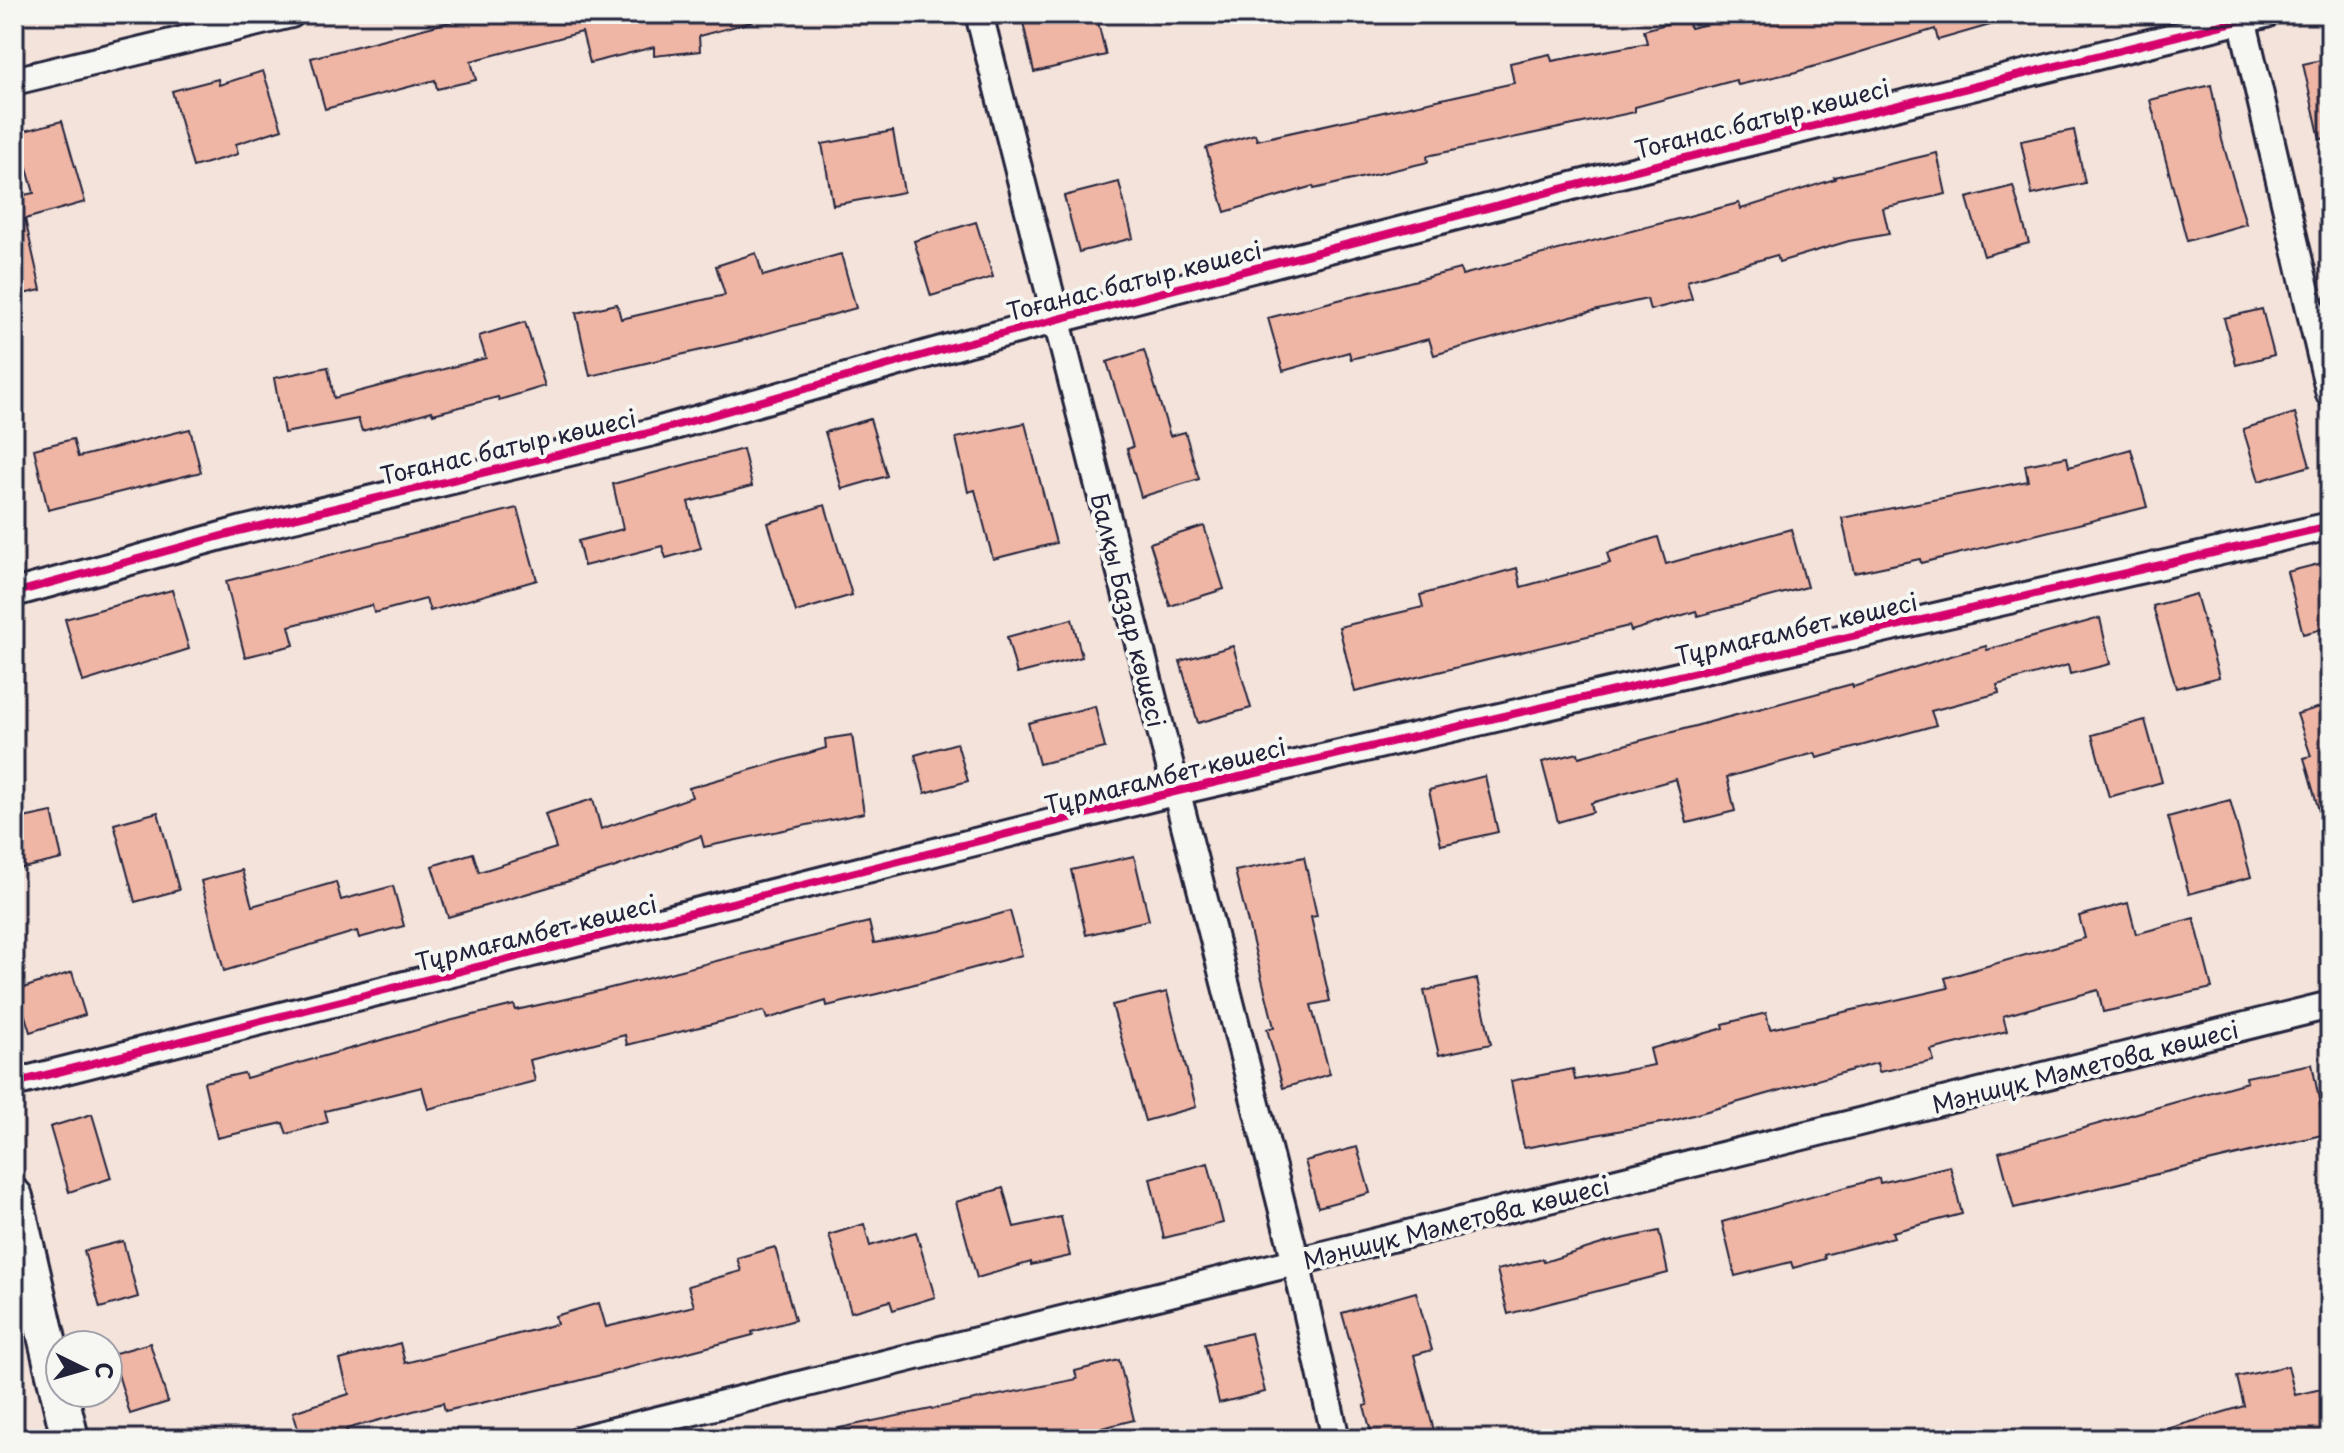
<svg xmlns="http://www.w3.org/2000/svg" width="2344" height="1453" viewBox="0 0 2344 1453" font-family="'Playpen Sans',sans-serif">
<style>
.building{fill:#efb6a6;stroke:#22223b;stroke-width:2}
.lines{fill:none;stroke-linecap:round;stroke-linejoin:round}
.street-casing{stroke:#22223b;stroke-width:32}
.secondary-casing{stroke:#22223b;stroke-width:42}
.street{stroke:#f6f6f2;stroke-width:26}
.secondary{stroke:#f6f6f2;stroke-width:36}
.cycleway-casing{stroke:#f6f6f2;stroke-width:13}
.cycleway{stroke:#d6006c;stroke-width:8}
.labels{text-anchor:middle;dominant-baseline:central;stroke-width:8;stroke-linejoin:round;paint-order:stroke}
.street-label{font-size:24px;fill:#22223b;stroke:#f6f6f2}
</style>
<rect width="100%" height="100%" fill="#f4e3db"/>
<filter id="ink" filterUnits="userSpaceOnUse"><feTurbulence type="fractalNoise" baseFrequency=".0125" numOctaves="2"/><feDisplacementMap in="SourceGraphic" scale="16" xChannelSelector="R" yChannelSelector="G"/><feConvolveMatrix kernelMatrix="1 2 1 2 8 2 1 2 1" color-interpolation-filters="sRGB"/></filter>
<g filter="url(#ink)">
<g class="building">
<polygon points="480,14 750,14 751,22 699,36 700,51 654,56 654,47 590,63 582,32 471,61 476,80 437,89 435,80 325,109 311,58"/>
<polygon points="1059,14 1096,14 1106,55 1034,72 1023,22"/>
<polygon points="1752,14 2003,14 2004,21 1938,40 1935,29 1796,72 1738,85 1736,80 1635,107 1635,112 1427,156 1428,162 1314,189 1313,186 1225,212 1206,148 1255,134 1257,140 1514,83 1510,63 1550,54 1552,61 1647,43 1644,30 1688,18 1690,28"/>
<polygon points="2330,58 2330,138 2320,139 2303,64"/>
<polygon points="263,71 282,129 236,144 238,154 193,167 172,91 218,79 219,85"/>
<polygon points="2211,85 2222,140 2246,224 2187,241 2150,100"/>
<polygon points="62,121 85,202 25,219 41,290 14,296 14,197 34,193 17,133"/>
<polygon points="2074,130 2085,183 2032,195 2021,141"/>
<polygon points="893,131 904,192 833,205 822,144"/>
<polygon points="1937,153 1946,194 1883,208 1889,234 1849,241 1779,262 1777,255 1687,281 1692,299 1650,310 1647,299 1571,316 1434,355 1429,339 1351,359 1349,352 1283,371 1268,318 1460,269 1462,275 1739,203 1741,209 1835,179 1834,177"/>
<polygon points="1119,182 1133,238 1079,252 1064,196"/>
<polygon points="2013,186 2029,243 1984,256 1967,198"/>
<polygon points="976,222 993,277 931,296 914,241"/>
<polygon points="756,253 763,276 841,254 856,308 740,341 590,376 576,313 617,304 621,319 725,295 716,266"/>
<polygon points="2262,309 2274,355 2236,365 2224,318"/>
<polygon points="525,322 545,386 499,400 498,397 433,414 432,411 362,431 358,419 284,433 274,378 328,367 334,398 486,358 479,336"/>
<polygon points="1144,350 1170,436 1185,432 1199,479 1141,497 1127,449 1133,447 1107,362"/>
<polygon points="2295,413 2310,466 2259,481 2243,429"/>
<polygon points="870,419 887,476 842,489 825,432"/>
<polygon points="1025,423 1056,543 993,559 975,490 968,492 956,438"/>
<polygon points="190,429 201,472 48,510 34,449 73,439 78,457"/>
<polygon points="743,449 752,486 688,502 701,548 666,558 662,546 584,566 578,541 623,529 613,484"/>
<polygon points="2131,449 2147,507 1921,563 1920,559 1854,573 1842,518 2028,481 2025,465 2067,457 2069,467"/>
<polygon points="825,505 852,595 796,612 768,523"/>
<polygon points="517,508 537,580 430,611 426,599 374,613 372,605 289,626 294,645 245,657 226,581"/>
<polygon points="1204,526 1224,589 1170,606 1150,543"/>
<polygon points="1791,529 1807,587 1698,616 1696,611 1631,631 1629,626 1355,692 1339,627 1423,607 1420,595 1517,568 1521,587 1610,563 1607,553 1658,537 1666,564"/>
<polygon points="2330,561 2330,627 2303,634 2287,572"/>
<polygon points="172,590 189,649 83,682 65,619"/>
<polygon points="2196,594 2219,677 2176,688 2153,606"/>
<polygon points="2100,618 2110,664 2070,674 2068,665 1997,685 1999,693 1931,711 1936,725 1817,758 1815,753 1727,777 1735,811 1687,823 1676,779 1591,803 1593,812 1558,822 1542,762 1578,753 1579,757 1852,684 1853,687 1947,657 1986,646 1987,650"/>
<polygon points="1072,619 1082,657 1017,674 1007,637"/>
<polygon points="1233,646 1251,708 1198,723 1180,661"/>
<polygon points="2330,704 2330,824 2323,825 2304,758 2311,756 2297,714"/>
<polygon points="1095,706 1105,748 1039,764 1028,723"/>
<polygon points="2145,720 2162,782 2109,797 2092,735"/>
<polygon points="852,735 864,813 704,847 701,836 613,868 448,917 432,866 473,853 479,872 556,848 545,814 593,799 601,829 692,797 689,788 826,748 825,739"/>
<polygon points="957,743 968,781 925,793 915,755"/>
<polygon points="1485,776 1498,832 1441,845 1429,790"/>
<polygon points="2230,800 2251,877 2189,894 2168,817"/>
<polygon points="52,812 62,859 14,870 14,820"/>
<polygon points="158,812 179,890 135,902 114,824"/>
<polygon points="1134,856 1149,920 1086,935 1071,870"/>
<polygon points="1304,857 1317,916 1311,917 1330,1001 1311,1005 1330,1074 1283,1088 1267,1029 1274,1027 1235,871"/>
<polygon points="242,870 252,906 336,882 341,900 393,886 404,926 359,938 357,931 224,971 201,881"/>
<polygon points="2128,903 2136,934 2194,918 2212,988 2103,1012 2098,990 2003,1016 2007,1031 1931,1050 1934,1061 1879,1072 1877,1063 1672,1121 1524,1148 1511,1081 1573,1069 1575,1080 1654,1065 1650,1049 1724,1028 1723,1024 1766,1013 1770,1029 1948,988 1945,978 2085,938 2079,916"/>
<polygon points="1010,911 1022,955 885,992 827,1006 826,1001 767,1019 764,1011 627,1045 625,1035 530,1060 535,1081 428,1109 422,1087 325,1111 328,1122 287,1134 283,1123 217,1138 204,1082 244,1073 246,1078 449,1021 514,1005 516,1010 579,996 869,922 874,943 940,931"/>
<polygon points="72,972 85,1015 30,1032 17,990"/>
<polygon points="1477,979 1491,1044 1439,1055 1424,991"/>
<polygon points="1167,992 1196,1107 1145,1121 1112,1005"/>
<polygon points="2312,1064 2326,1134 2014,1208 1999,1152 2247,1082 2246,1077"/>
<polygon points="92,1114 111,1178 69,1192 50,1127"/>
<polygon points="1357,1147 1370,1193 1318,1207 1305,1161"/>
<polygon points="1208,1163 1223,1223 1164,1238 1150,1178"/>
<polygon points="1950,1166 1962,1214 1892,1232 1894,1237 1824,1255 1825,1259 1793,1268 1791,1262 1735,1276 1722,1222 1879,1178 1880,1183"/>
<polygon points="1003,1188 1014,1227 1061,1217 1070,1256 1031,1265 1031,1262 977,1278 956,1202"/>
<polygon points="864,1224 870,1246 916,1232 935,1297 893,1310 890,1301 851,1312 829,1235"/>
<polygon points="1659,1231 1668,1273 1508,1314 1497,1270 1543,1259 1544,1262 1608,1242"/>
<polygon points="123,1241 138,1297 100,1308 84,1251"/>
<polygon points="775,1247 795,1320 752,1332 753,1335 574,1382 445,1411 443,1403 346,1429 350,1439 301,1439 293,1412 349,1394 340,1360 400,1343 405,1363 557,1324 555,1316 599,1303 606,1327 694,1306 688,1286 741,1271 737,1258"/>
<polygon points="1416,1292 1432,1350 1414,1355 1434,1431 1402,1439 1373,1439 1364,1406 1368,1405 1342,1313"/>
<polygon points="1251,1333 1265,1392 1219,1403 1205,1344"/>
<polygon points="150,1343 168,1402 130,1414 112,1354"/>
<polygon points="1119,1360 1134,1420 1058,1439 840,1439 839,1428 1077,1379 1075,1371"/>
<polygon points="2288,1366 2295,1395 2330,1387 2330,1439 2155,1439 2154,1433 2244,1406 2237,1377"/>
</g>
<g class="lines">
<defs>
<g id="street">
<polyline points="979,14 1296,1262 1336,1439"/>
<polyline points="2241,14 2330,394"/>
<polyline points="14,81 291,14"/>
<polyline points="14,593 243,530 653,432 966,343 1584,183 2266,14"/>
<polyline points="14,1083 1174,792 2330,526"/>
<polyline points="582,1439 2330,1005"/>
</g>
<polyline id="secondary" points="14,1197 70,1439"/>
</defs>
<use href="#street" class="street-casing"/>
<use href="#secondary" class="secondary-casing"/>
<use href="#street" class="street"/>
<use href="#secondary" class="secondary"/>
<defs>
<g id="cycleway">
<polyline points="14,593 243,530 653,432 966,343 1584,183 2266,14"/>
<polyline points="14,1083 1174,792 2330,526"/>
</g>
</defs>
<use href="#cycleway" class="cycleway-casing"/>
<use href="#cycleway" class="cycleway"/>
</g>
</g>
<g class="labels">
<g class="street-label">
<text transform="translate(1762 118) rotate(-14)">Тоғанас батыр көшесі</text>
<text transform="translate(1134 280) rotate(-14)">Тоғанас батыр көшесі</text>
<text transform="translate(508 446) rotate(-13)">Тоғанас батыр көшесі</text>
<text transform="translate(1129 610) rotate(76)">Балқы Базар көшесі</text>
<text transform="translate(1796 628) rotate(-13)">Тұрмағамбет көшесі</text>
<text transform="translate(1165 775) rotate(-14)">Тұрмағамбет көшесі</text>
<text transform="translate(536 932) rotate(-14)">Тұрмағамбет көшесі</text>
<text transform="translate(2085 1066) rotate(-14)">Мәншүк Мәметова көшесі</text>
<text transform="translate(1456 1222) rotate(-14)">Мәншүк Мәметова көшесі</text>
</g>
</g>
<rect width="2344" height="1453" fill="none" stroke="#f6f6f2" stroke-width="48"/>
<rect x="24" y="24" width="2296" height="1405" fill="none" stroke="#22223b" stroke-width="3" filter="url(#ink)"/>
<g transform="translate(84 1369) rotate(95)"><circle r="38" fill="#f6f6f2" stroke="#a1a1a9" stroke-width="2"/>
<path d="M0-6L14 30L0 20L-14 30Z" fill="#22223b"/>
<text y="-12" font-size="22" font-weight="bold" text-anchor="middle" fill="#22223b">С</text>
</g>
</svg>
